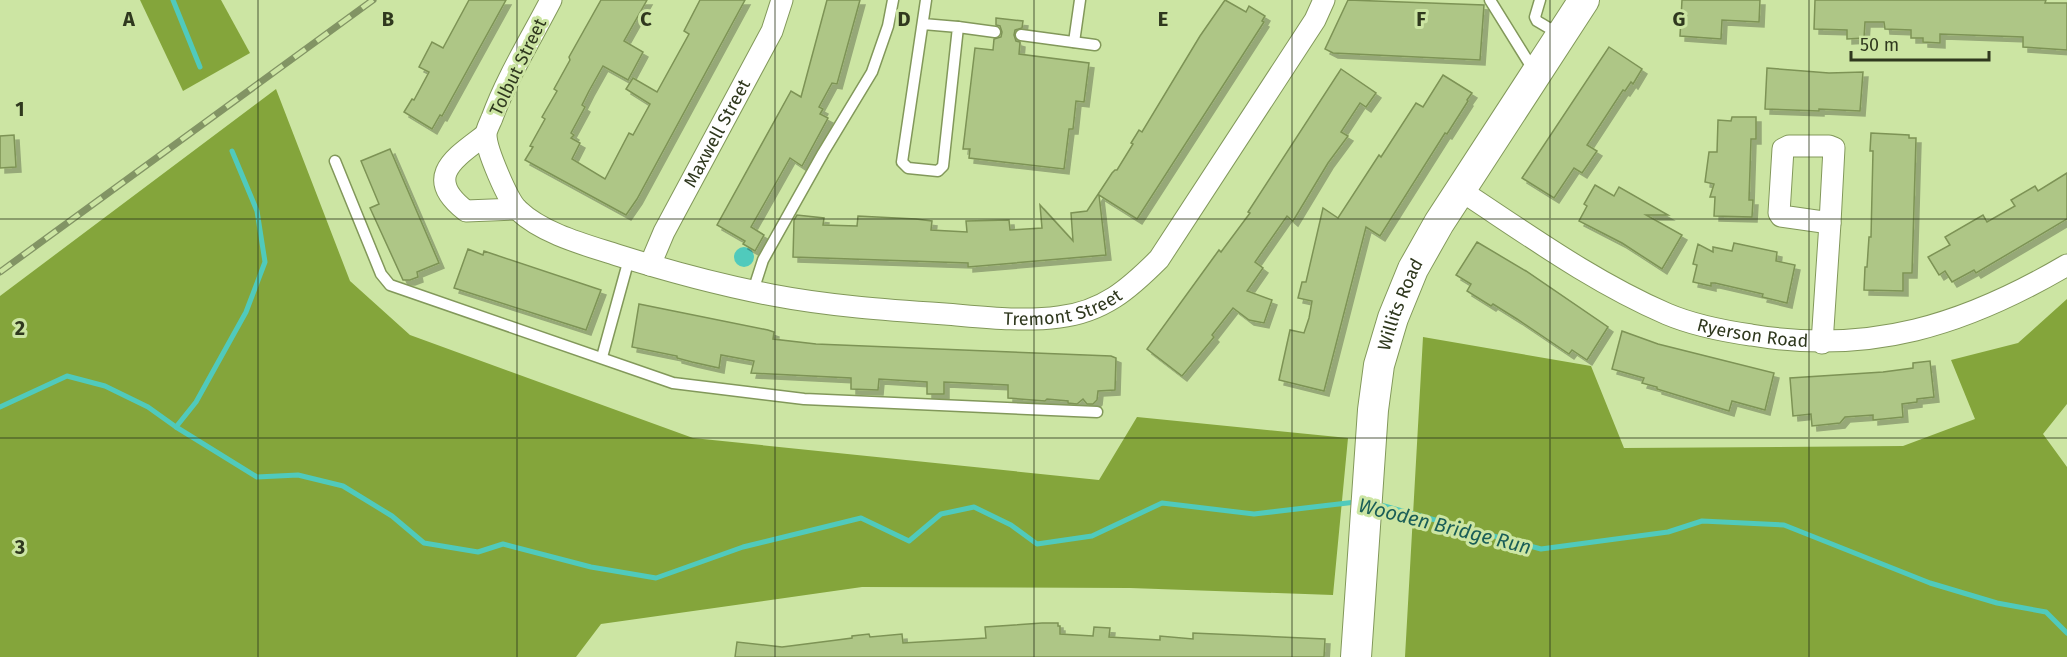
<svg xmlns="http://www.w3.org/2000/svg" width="2067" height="657" viewBox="0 0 2067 657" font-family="'Fira Sans',sans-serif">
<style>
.forest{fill:#84a53b}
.water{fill:#50cabc}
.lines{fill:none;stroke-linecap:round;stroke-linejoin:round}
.stream{stroke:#50cabc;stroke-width:5}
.building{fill:#aec686;stroke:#7d9355;stroke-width:1.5;filter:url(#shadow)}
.lane-casing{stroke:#82985a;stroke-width:13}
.street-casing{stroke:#82985a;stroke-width:23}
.secondary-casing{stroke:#82985a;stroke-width:32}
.lane{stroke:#fff;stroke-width:10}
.street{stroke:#fff;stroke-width:21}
.secondary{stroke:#fff;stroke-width:30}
.rail-casing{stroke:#829464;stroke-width:7}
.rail{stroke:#cce5a3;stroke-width:4.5;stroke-dasharray:14;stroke-linecap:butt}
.grid{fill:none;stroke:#2f381e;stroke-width:1.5;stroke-opacity:0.55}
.labels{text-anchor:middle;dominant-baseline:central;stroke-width:6;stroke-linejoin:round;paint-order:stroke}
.street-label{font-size:18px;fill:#2f381e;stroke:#cce5a3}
.water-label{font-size:20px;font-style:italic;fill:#1a5e57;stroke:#cce5a3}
.grid-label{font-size:20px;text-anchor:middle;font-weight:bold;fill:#2f381e;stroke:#cce5a3;stroke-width:6;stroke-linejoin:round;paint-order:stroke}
</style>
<defs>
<filter id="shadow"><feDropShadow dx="5" dy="5" stdDeviation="0" flood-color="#0004"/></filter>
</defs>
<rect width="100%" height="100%" fill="#cce5a3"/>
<g class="forest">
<polygon points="140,0 221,0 250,53 183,91"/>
<polygon points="276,89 350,281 410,335 693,438 1099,480 1137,417 1348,438 1333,595 1130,588 862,587 601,624 576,657 0,657 0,296"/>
<polygon points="2067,299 2067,404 2043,434 2067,467 2067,657 1405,657 1423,337 1591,366 1624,448 1903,446 1975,419 1951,360 2018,343"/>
</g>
<circle class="water" cx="744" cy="257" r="10"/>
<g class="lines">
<g class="stream">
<polyline points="173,0 200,67"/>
<polyline points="0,407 67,376 105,386 148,407 176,427 257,477 298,475 343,486 392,516 424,543 478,552 503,544 591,567 656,578 743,547 861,518 909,541 941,514 974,507 1011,525 1037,544 1092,536 1162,503 1254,514 1356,502"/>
<polyline points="176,427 196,402 246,312 265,262 257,211 232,151"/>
<polyline points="1377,504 1541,549 1668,532 1702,521 1784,525 1930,583 1997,603 2046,612 2067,633"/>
</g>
</g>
<g class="building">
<polygon points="469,0 506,0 442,116 440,115 432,129 404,112 412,99 414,100 429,72 419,67 432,42 443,48"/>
<polygon points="601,0 647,0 624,41 643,52 628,80 603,66 589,91 582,105 585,107 571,133 574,135 571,138 580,143 572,159 605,179 629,133 633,135 650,104 626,89 633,78 657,92 689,34 684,31 700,0 745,0 637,199 626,215 525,160 533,147 530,146 545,119 542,117 557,91 554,89 570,60 569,57"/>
<polygon points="827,0 860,0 837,84 832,83 819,107 823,109 820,114 828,118 802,166 790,158 751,227 764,235 755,251 743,244 745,241 717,225 791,91 801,97"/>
<polygon points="1225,0 1246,12 1249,6 1265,16 1262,21 1264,22 1137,219 1099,195 1106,255 968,267 968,263 793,257 794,220 797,215 824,218 823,225 857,226 858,216 916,219 932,221 931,230 967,232 966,221 1009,220 1010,230 1042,228 1040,205 1073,241 1071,213 1087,211 1112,173 1115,170 1117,170 1133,144 1131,143 1139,130 1142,132 1200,36"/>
<polygon points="1348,0 1484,5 1480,60 1333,53 1325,49"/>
<polygon points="1682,0 1760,0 1759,22 1722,20 1721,39 1680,36"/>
<polygon points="1815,0 2046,0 2045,3 2067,3 2067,50 2023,47 2023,37 1940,34 1940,43 1923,42 1923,38 1911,38 1911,30 1885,29 1884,22 1865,22 1864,38 1847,39 1847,30 1814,29"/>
<polygon points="996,18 1023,21 1022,28 1015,30 1014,35 1016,41 1020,42 1019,54 1089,63 1084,102 1076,101 1073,129 1069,129 1064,169 969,158 970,149 963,149 975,48 993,50 994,39 1001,37 1002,32 1000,26 996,25"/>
<polygon points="1609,47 1642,69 1633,84 1631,82 1625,91 1623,90 1587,145 1597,151 1582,173 1574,168 1554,198 1522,178"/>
<polygon points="1767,68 1829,73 1863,72 1860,111 1819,109 1819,111 1765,109"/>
<polygon points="1341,69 1376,93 1366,107 1360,103 1341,132 1348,136 1328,163 1293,221 1287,216 1255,262 1263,268 1247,291 1272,300 1264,323 1249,320 1233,308 1212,335 1214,337 1182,376 1147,349 1219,250 1221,252 1250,213 1248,212"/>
<polygon points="1443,75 1472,93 1467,100 1468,101 1447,134 1445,133 1380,236 1366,227 1324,391 1279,380 1290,330 1304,333 1309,318 1312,301 1298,298 1302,282 1306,282 1323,208 1338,218 1379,155 1381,157 1416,103 1423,107"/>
<polygon points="1732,117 1756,117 1756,139 1751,139 1749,200 1753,200 1752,217 1714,216 1715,197 1710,197 1714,184 1705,182 1709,152 1717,152 1718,120 1731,121"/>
<polygon points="1871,133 1909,135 1909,138 1916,138 1912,273 1903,273 1903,291 1864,290 1865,267 1867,267 1869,237 1871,237 1873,151 1870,151"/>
<polygon points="14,135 16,167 0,168 0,136"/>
<polygon points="390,149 439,263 417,272 418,277 410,280 403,280 370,208 379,204 361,161"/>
<polygon points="2067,173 2067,219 1976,273 1974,270 1952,282 1945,271 1939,275 1928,257 1950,245 1945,237 1983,215 1987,222 2015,206 2011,200 2035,186 2038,191"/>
<polygon points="1595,185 1614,196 1619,187 1668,215 1646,215 1682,235 1662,269 1622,243 1579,221 1587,206 1584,204"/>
<polygon points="1477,242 1526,271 1608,327 1587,360 1572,350 1569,354 1517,319 1493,304 1491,306 1467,291 1471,284 1456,275"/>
<polygon points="1734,243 1777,252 1776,261 1795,265 1787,303 1762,297 1763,294 1715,283 1711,283 1711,286 1693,282 1697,265 1693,264 1698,244 1713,252 1713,247 1732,251"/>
<polygon points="468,249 483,255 484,251 601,290 586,330 454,288"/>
<polygon points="639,304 768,330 774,332 773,339 816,344 1111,356 1116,358 1115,390 1098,391 1097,400 1093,404 1087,404 1083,399 1077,404 1068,403 1068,401 1047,399 1045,401 1008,398 1008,385 944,382 944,394 927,394 927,382 879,379 878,390 851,389 851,378 751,373 754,361 721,355 719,368 692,362 677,358 677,356 632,347"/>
<polygon points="1622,331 1658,344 1774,373 1765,410 1732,401 1729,411 1657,389 1657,387 1642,383 1644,378 1612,369"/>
<polygon points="1930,361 1934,397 1917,399 1917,402 1902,404 1903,417 1873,420 1873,415 1845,417 1840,423 1812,426 1811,414 1793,416 1790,378 1883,372 1913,368 1913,363"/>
<polygon points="1042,623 1058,623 1058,626 1060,626 1060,634 1093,636 1094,627 1110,628 1109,637 1160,640 1160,636 1193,639 1193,633 1325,639 1324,657 735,657 737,642 782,647 837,640 852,638 852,636 869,634 870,637 902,634 903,643 986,638 985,627"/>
</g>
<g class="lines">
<defs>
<g id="lane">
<polyline points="1490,0 1534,71"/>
<polyline points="1540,0 1535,17 1537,21 1559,34"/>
<polyline points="923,24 958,27 943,166 938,171 908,168 902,162 926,0"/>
<polyline points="958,27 995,32"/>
<polyline points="1021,35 1095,45"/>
<polyline points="1074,42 1080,0"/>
<polyline points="335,161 381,274 390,285 673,383 804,399 1097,412"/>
<polyline points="753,291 763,260 823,153 872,72 888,26 893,0"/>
<polyline points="602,357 629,259"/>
</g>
<g id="street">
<path id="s1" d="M551 0C531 39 507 77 492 118 490 123 486 130 486 135 486 149 508 201 518 210 543 234 586 245 617 255 668 271 720 285 772 295 829 306 887 310 945 314 982 317 1022 322 1059 317 1103 312 1129 289 1159 259L1315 20 1324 0"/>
<path d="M485 135C455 158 422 177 466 211L517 209"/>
<polygon points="1789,146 1829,146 1834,148 1830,223 1781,216 1779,213 1783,149"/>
<path id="s2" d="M1460 190C1527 234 1593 282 1667 314 1693 325 1723 331 1751 335 1870 355 1965 325 2067 265"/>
<path id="s3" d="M650 265 664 232 772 31 782 0"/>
<polyline points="1822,343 1830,223"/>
</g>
<g id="secondary">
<path id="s4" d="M1356 657 1373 410 1379 365 1393 318 1413 269 1439 223 1584 0"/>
</g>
</defs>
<use href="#lane" class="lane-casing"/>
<use href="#street" class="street-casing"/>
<use href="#secondary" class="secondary-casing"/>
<use href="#lane" class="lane"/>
<use href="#street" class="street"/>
<use href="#secondary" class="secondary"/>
<defs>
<polyline id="rail" points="0,272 373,0"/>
</defs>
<use href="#rail" class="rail-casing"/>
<use href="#rail" class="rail"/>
</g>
<path class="grid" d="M258 0V657M517 0V657M775 0V657M1034 0V657M1292 0V657M1550 0V657M1809 0V657M0 219H2067M0 438H2067"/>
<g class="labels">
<g class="street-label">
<text transform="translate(518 67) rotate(-64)">Tolbut Street</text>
<text stroke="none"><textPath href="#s3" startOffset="148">Maxwell Street</textPath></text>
<text stroke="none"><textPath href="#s1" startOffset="796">Tremont Street</textPath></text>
<text stroke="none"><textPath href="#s4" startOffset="357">Willits Road</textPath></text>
<text stroke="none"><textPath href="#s2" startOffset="330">Ryerson Road</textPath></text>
</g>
<g class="water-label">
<text transform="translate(1445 526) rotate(14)">Wooden Bridge Run</text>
</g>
</g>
<g class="grid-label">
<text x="129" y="26">A</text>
<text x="388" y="26">B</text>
<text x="646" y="26">C</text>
<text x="904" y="26">D</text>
<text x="1163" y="26">E</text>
<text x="1421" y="26">F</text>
<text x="1679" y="26">G</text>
<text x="20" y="116">1</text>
<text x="20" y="335">2</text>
<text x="20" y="554">3</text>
</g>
<path d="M1851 51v9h138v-9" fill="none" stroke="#2f381e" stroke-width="3"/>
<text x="1860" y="51" font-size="18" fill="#2f381e" stroke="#cce5a3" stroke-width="4.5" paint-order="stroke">50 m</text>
</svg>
